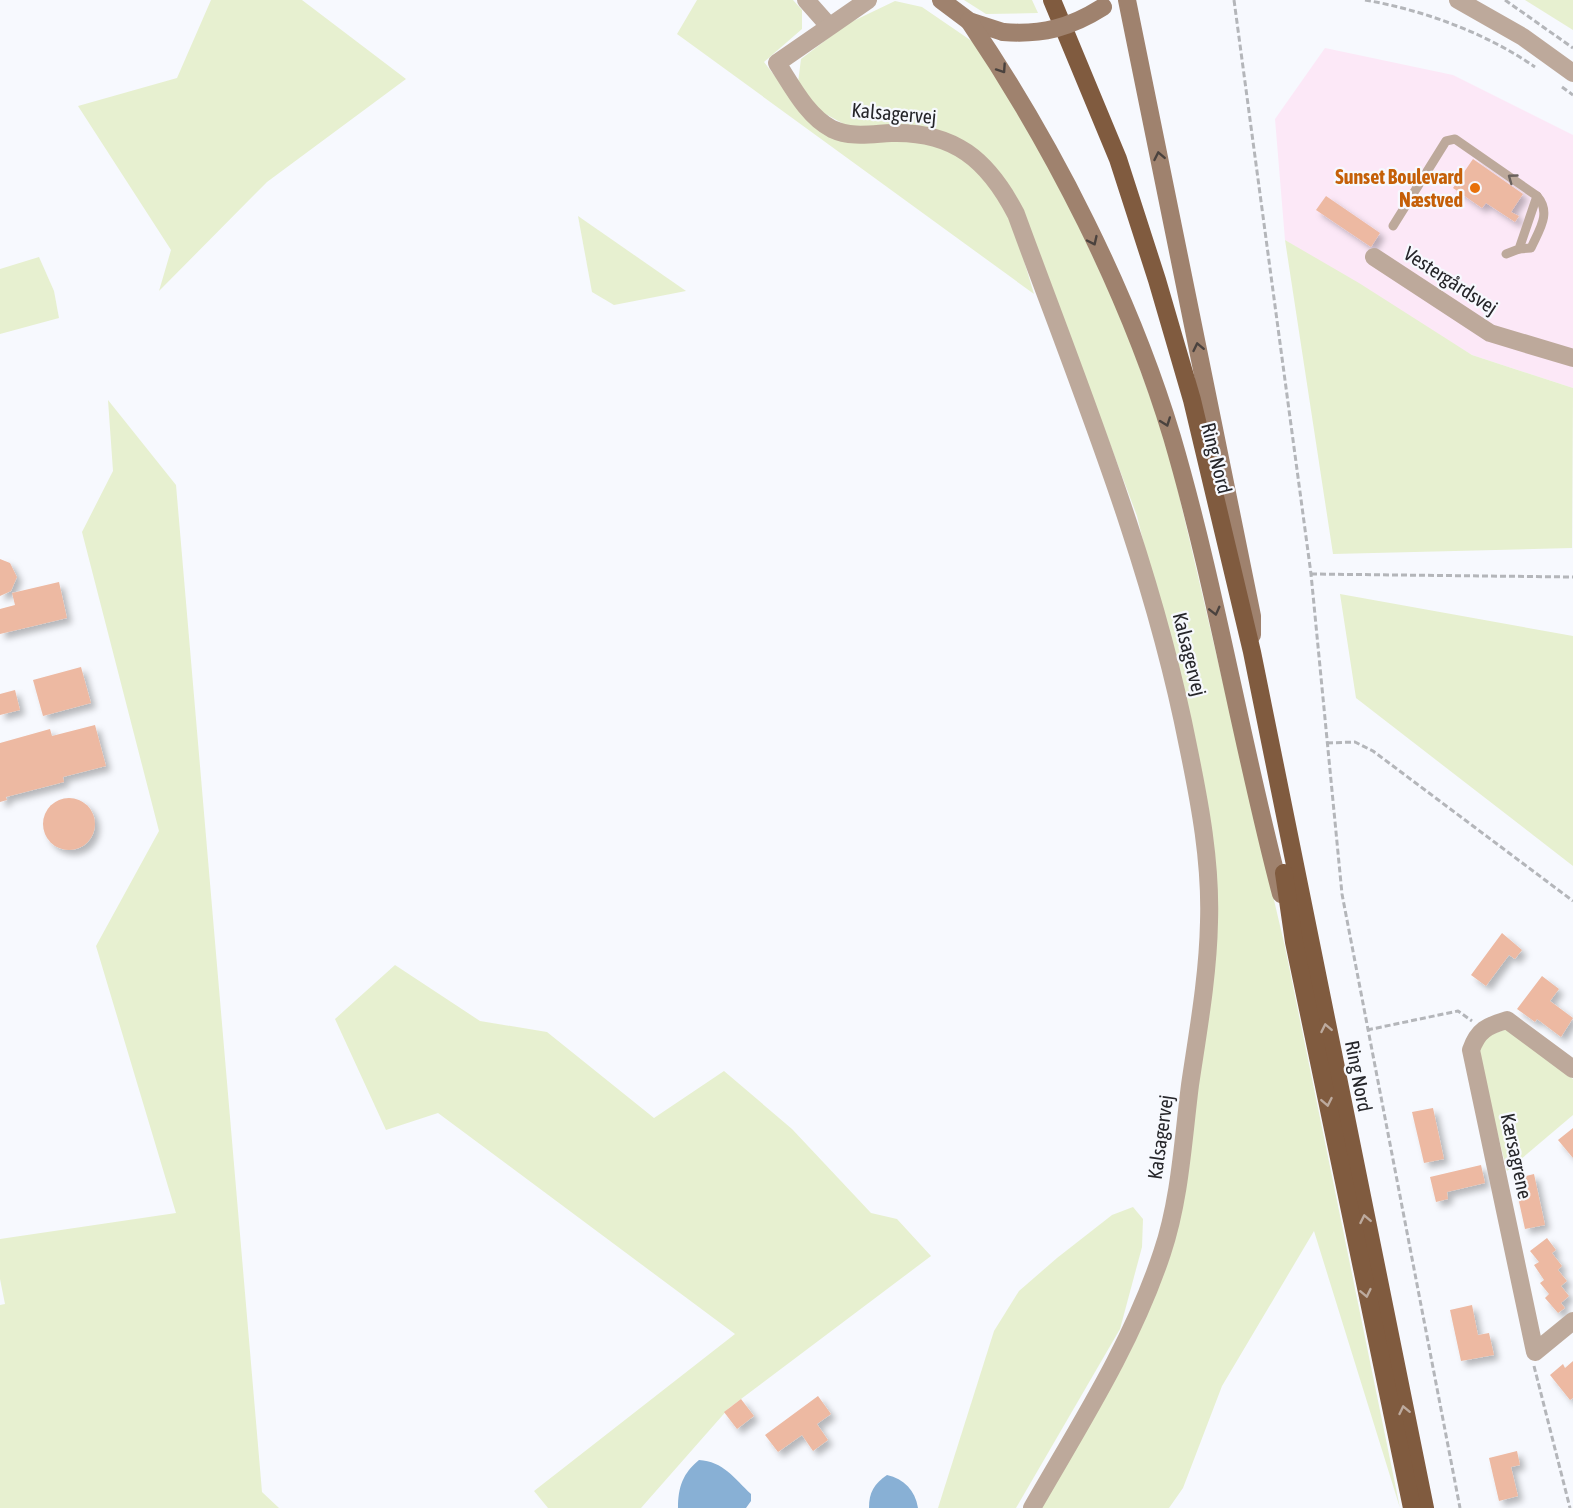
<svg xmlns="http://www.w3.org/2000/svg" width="1573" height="1508" viewBox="0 0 1573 1508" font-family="'Asap Condensed',sans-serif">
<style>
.commercial{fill:#fce8f7}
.green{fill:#e7f0d0}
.water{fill:#88b0d5}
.building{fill:#edb9a2;filter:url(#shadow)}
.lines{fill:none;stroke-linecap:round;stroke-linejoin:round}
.path{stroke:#b4b6ba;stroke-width:3;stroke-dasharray:6 3;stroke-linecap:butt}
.service{stroke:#bda99b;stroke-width:9}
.minor{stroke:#bda99b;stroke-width:18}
.tertiary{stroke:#bda99b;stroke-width:18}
.secondary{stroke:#9f826e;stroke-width:18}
.trunk{stroke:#805b3f;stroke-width:18}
.secondary-bridge{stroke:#9f826e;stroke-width:18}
.oneway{stroke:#4a423e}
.oneway2{stroke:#6a615d}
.oneway3{stroke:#bcaa9e}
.food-dot{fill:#e8710a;stroke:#f7f9fe;stroke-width:2}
.labels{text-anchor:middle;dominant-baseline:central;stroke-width:4.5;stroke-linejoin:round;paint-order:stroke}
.street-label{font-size:20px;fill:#26262a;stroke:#f7f9fe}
.food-label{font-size:20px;font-weight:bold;fill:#c56008;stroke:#f7f9fe;text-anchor:end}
</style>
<defs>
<filter id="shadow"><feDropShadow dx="5" dy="5" stdDeviation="3" flood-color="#0004"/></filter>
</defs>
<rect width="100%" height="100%" fill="#f7f9fe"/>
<polygon class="commercial" points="1325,48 1453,75 1573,135 1573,388 1472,355 1285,240 1275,119"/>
<g class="green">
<polygon points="211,0 302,0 406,79 267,182 159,291 171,250 78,106 177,78"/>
<polygon points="697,0 793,0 802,10 802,29 764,62 807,118 933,143 963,157 981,174 1010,214 1034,294 677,34"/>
<polygon points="964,0 1032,0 1038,13 986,14"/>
<polygon points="1525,0 1573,0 1573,30"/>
<polygon points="895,1 922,7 979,46 1064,194 1123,322 1167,444 1285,947 1400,1508 1314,1231 1222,1386 1183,1488 1169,1508 1037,1508 1170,1248 1217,920 1208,805 1137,516 1023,212 969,145 853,129 820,111 798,83 801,59 847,24"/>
<polygon points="578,216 686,291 614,305 592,292"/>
<polygon points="1285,240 1359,283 1472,355 1573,388 1572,548 1333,554"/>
<polygon points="39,257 54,291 59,318 0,334 0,269"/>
<polygon points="108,400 176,485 262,1492 279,1508 0,1508 0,1305 5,1304 0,1279 0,1239 176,1213 96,946 159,831 82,532 113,471"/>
<polygon points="1340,594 1573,636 1573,866 1356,698"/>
<polygon points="395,965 480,1021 547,1032 654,1118 724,1071 792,1129 871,1213 897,1219 931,1256 729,1408 641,1508 548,1508 534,1491 735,1334 438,1113 386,1130 335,1019"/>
<polygon points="1507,1029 1573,1079 1573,1115 1507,1171 1477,1052 1482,1038"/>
<polygon points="1133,1207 1143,1219 1142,1247 1120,1329 1016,1508 938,1508 994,1331 1019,1291 1057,1258 1112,1215"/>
</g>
<g class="water">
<path d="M699 1460C723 1461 735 1479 751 1494V1501L746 1508H678C678 1487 683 1473 699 1460Z"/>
<path d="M887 1475C904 1479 915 1490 918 1508H869C869 1492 874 1484 887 1475Z"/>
</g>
<g class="building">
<polygon points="1473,159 1523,194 1511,212 1519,216 1515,222 1486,203 1482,208 1453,188"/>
<polygon points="1326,196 1380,233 1371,247 1316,210"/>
<polygon points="0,559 10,563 17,577 11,591 0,596"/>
<polygon points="59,582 67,618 0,634 0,609 15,605 12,593"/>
<polygon points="81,667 91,703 43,716 33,680"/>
<polygon points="15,690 20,710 0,715 0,694"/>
<polygon points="95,725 106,766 63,777 64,782 6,797 7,800 0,802 0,743 50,729 52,736"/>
<circle cx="69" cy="824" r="26"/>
<polygon points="1502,933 1522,950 1515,959 1509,955 1486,986 1471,975"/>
<polygon points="1542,976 1559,989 1550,1001 1573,1018 1561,1037 1537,1019 1535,1022 1517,1009"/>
<polygon points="1433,1108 1444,1159 1424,1163 1412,1112"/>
<polygon points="1573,1128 1573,1158 1558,1140"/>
<polygon points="1481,1165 1485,1183 1447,1192 1448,1199 1436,1202 1430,1177"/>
<polygon points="1534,1174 1545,1225 1525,1229 1514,1179"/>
<polygon points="1547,1238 1556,1250 1552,1253 1562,1266 1558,1270 1567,1281 1561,1286 1569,1296 1561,1303 1565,1308 1558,1313 1545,1298 1549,1294 1540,1283 1544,1280 1534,1265 1539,1262 1530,1251"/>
<polygon points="1472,1305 1478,1335 1489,1333 1494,1355 1461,1361 1450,1310"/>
<polygon points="1573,1361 1573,1398 1570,1400 1550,1375 1563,1364 1565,1368"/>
<polygon points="818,1396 831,1414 817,1424 828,1440 813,1451 802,1435 778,1452 765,1435"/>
<polygon points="741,1399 754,1416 737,1429 724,1412"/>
<polygon points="1517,1451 1520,1465 1511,1467 1518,1496 1499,1501 1489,1458"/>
</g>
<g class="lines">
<g class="path">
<polyline points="1234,0 1311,574 1342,894 1460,1508"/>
<path d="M1365 0C1423 10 1486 33 1535 67"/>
<polyline points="1505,0 1573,48"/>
<polyline points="1562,87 1573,95"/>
<polyline points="1311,574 1573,577"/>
<polyline points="1327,743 1355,742 1373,751 1573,901"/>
<polyline points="1367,1030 1458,1011 1472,1021"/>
<polyline points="1534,1366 1570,1508"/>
</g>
<g class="service">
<polyline points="1393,226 1446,141 1455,139 1537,196 1519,249 1506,254"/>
<path d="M1519 249 1531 248C1539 230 1552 213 1537 196"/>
</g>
<g class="minor">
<polyline points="806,0 829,26"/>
<path d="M868 0 777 63C792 86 807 116 832 129 851 138 871 134 891 133 954 131 988 160 1016 214 1080 389 1152 562 1188 746 1200 804 1211 863 1209 922 1208 976 1198 1031 1190 1085 1183 1140 1180 1200 1162 1253 1132 1344 1079 1426 1032 1508"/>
<polyline points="1374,257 1490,333 1573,358"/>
<path d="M1573 1069 1507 1020C1487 1026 1478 1030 1471 1050L1535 1352 1573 1321"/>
</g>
<polyline class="tertiary" points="1458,0 1523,37 1573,73"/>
<g class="secondary">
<polyline points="941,0 969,21 1003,32"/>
<polyline points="1127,0 1252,616 1252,635"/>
<path d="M969 21C1053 145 1129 294 1172 437 1216 587 1241 743 1281 894"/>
</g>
<g class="trunk">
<polyline points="1052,0 1118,159 1157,280 1192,400 1252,652 1425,1508"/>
<polyline points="1284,873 1294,942 1412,1508"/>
</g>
<path class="secondary-bridge" d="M1003 32C1042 35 1070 28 1103 7"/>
</g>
<defs><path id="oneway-chevron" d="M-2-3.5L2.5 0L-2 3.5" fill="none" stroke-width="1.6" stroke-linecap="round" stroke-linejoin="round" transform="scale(1.5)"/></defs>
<g class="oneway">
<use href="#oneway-chevron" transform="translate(1002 69) rotate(56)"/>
<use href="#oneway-chevron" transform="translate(1159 156) rotate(-101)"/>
<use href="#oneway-chevron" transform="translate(1093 241) rotate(65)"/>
<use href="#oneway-chevron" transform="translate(1198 347) rotate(-102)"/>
<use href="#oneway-chevron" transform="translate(1166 422) rotate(70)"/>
<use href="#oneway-chevron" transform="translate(1215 611) rotate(76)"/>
</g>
<use class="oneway2" href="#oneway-chevron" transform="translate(1512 178) rotate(-144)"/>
<g class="oneway3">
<use href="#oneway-chevron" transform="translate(1326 1028) rotate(-101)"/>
<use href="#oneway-chevron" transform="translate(1327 1102) rotate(79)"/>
<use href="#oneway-chevron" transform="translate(1365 1219) rotate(-101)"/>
<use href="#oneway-chevron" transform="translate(1366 1293) rotate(78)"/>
<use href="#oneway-chevron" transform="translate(1404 1410) rotate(-102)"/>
</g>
<circle class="food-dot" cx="1475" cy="188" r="6"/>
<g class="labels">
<g class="street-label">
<text transform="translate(894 113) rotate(5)">Kalsagervej</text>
<text transform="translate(1451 280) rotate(33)">Vestergårdsvej</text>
<text transform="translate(1217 458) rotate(76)">Ring Nord</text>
<text transform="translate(1190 654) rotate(76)">Kalsagervej</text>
<text transform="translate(1359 1076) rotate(79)">Ring Nord</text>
<text transform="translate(1160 1137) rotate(-82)">Kalsagervej</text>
<text transform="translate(1517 1156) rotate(78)">Kærsagrene</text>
</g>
<g class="food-label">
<text x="1463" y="176">Sunset Boulevard<tspan x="1463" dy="23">Næstved</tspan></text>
</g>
</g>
</svg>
